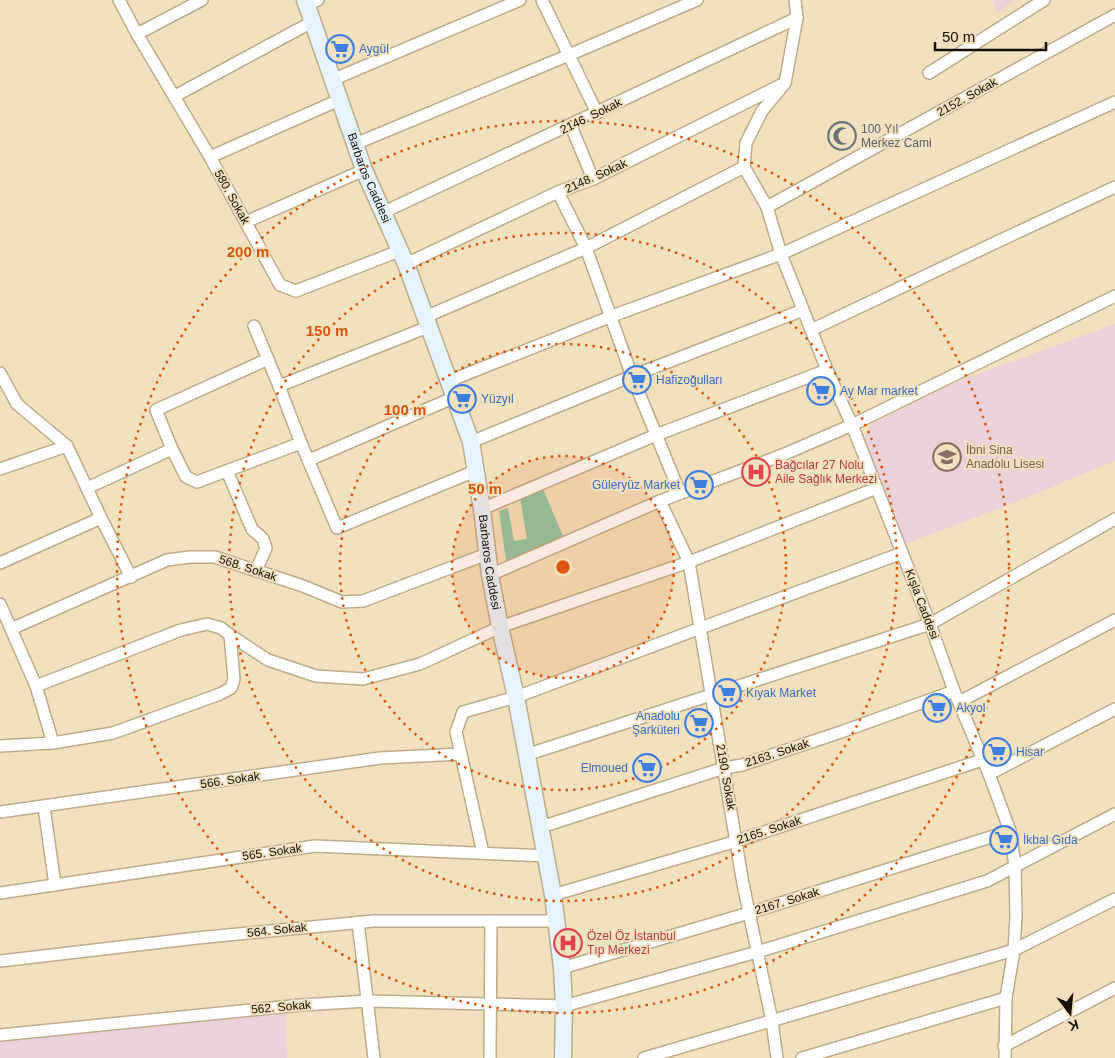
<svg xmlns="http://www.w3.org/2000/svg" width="1115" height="1058" viewBox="0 0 1115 1058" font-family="Helvetica,sans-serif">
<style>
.commercial{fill:#ead1da}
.green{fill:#8cc6a6}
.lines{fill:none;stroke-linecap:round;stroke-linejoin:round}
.street-casing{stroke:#bcac8b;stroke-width:14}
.secondary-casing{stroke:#bcac8b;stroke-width:19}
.street{stroke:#fff;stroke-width:11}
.secondary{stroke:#e5f4fd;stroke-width:16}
.ring{fill:none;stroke:#dd550c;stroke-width:2.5;stroke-dasharray:2.5 5}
.labels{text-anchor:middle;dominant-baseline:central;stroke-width:4;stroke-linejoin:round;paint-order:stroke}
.shop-label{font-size:12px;fill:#366cbe;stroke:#f2e1be;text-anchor:start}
.street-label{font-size:12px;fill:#140e04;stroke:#f2e1be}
.worship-label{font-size:12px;fill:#5b616d;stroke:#f2e1be;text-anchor:start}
.education-label{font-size:12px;fill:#785e54;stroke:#f2e1be;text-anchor:start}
.health-label{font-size:12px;fill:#be3a42;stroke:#f2e1be;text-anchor:start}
.centre{fill:#dd550c;stroke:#f2e1be;stroke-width:2.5}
.ring-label{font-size:15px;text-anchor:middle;font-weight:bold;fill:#dd550c;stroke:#f2e1be;stroke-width:4;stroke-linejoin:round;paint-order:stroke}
</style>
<rect width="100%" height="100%" fill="#f2e1be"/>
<g class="commercial">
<polygon points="993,0 1015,0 997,13"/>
<polygon points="1115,324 1115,461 1008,505 905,544 864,442 871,424 959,381"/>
<polygon points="286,1012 287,1058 0,1058 0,1039"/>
</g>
<polygon class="green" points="543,489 563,536 506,561 499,511 508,508 514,541 527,539 520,498"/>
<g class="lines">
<defs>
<g id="street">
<polyline points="119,0 137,34 210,157 280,285 296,291 399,251"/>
<polyline points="542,0 597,113"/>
<polyline points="306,5 318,0"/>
<polyline points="137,34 202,0"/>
<polyline points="929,73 1044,0"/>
<polyline points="332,80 520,0"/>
<polyline points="175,96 312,22"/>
<polyline points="571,126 593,179"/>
<polyline points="355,144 569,55 697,0"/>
<polyline points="210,157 339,100"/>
<polyline points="744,167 767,207 781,254 827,370 852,425 930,624 954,691 989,774 1010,831 1015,866 1016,916 1014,950 1006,998 1005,1058"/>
<polyline points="558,192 586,248 632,376 680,493"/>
<polyline points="767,207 1115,15"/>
<polyline points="384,212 797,18"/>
<polyline points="246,222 364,170"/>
<polyline points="406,264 558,192 593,179 781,85"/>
<polyline points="425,317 586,248 744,167 746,143 762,111 785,83 797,18 795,0"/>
<polyline points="254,326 279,386 301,443 337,528 475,471"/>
<polyline points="811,330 1001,240 1115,187"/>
<polyline points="268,359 156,410 172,449 186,477 197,482 301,443"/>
<polyline points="0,373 17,404 67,446 101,518 131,577"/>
<polyline points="449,381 612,316 781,254 1115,102"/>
<polyline points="279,386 428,327"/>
<polyline points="471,442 632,376 803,310"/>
<polyline points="309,460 455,397"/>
<polyline points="0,469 67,446"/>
<polyline points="227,471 252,529 263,539 266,548 256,571"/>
<polyline points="87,488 172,449"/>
<polyline points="660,501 689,562 743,884 772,1021 777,1058"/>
<polyline points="482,509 656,435 827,370"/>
<polyline points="0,563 101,518"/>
<polyline points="490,575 660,501 780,456 852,425 1115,296"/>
<polyline points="0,604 36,686 53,743"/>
<polyline points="11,629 167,560 190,557 215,557 303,586 342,602 363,601 487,554"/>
<polyline points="36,686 181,630 207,624 221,628 230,635 268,660 316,676 363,679 420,664 500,627 689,562 877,488"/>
<polyline points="959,702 1115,620"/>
<polyline points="0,746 53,743 113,733 220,694 231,688 234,679 230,635"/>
<polyline points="526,755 930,624 1115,519"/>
<polyline points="989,774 1115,709"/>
<polyline points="44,807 55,885"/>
<polyline points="0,812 380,758 461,754"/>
<polyline points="541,827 724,768 742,765 841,732 954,691"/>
<polyline points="483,853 456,732 463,712 516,697 902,553"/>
<polyline points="0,893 315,846 546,856"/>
<polyline points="553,895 737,841 982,760"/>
<polyline points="358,922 374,1058"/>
<polyline points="0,961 197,938 374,921 556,921"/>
<polyline points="562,968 749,913 1010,831"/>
<polyline points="0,1035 301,1005 368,1001 564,1006 757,952 987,881 1115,814"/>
<polyline points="1004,1046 1115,988"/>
<polyline points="490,1058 491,921"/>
<polyline points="644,1058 1014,950 1115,899"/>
<polyline points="802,1058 1006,998"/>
</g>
<g id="secondary">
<path id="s1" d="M305 0 364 170 406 264 471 442 482 509 490 575 500 627 516 697 553 895 562 968 564 1006 563 1058"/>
</g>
</defs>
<use href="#street" class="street-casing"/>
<use href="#secondary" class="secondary-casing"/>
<use href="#street" class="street"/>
<use href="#secondary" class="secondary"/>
</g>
<circle cx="563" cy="567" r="111" fill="#dd550c" fill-opacity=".12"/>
<g class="ring">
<circle cx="563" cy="567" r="111"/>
<circle cx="563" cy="567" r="223"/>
<circle cx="563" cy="567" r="334"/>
<circle cx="563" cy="567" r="446"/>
</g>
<defs>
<symbol id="supermarket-ring" viewBox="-11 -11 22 22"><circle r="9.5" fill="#f2e1be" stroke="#3f7fe0" stroke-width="1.5"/><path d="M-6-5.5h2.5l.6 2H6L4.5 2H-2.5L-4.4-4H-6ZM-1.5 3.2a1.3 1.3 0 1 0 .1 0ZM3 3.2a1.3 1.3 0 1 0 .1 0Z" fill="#3f7fe0"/></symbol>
<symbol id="mosque-ring" viewBox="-11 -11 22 22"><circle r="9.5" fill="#f2e1be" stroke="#6b7280" stroke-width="1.5"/><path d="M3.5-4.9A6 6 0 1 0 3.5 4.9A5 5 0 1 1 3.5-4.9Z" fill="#6b7280"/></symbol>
<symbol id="school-ring" viewBox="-11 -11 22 22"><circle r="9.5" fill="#f2e1be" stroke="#8d6e63" stroke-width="1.5"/><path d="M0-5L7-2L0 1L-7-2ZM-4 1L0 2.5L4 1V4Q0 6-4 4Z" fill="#8d6e63"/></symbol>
<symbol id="hospital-ring" viewBox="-11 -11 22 22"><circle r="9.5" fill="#f2e1be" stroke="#e0444e" stroke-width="1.5"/><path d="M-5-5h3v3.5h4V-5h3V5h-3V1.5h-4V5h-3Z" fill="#e0444e"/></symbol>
</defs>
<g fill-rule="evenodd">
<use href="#supermarket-ring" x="324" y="33" width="32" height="32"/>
<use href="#mosque-ring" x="826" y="120" width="32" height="32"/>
<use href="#supermarket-ring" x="621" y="364" width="32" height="32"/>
<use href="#supermarket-ring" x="805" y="375" width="32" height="32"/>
<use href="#supermarket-ring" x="446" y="383" width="32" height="32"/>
<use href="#school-ring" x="931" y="441" width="32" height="32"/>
<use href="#hospital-ring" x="740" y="456" width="32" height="32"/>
<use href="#supermarket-ring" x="683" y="469" width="32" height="32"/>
<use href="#supermarket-ring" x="711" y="677" width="32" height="32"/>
<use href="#supermarket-ring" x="921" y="692" width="32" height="32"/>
<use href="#supermarket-ring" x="683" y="707" width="32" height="32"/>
<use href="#supermarket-ring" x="981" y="736" width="32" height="32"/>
<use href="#supermarket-ring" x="631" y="752" width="32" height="32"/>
<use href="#supermarket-ring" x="988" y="824" width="32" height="32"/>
<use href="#hospital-ring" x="552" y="927" width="32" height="32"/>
</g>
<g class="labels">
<g class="shop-label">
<text x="359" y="49">Aygül</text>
<text x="656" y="380">Hafizoğulları</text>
<text x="840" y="391">Ay Mar market</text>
<text x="481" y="399">Yüzyıl</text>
<text x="680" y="485" text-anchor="end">Güleryüz Market</text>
<text x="746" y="693">Kıyak Market</text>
<text x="956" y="708">Akyol</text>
<text x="680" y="716" text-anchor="end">Anadolu<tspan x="680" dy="14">Şarküteri</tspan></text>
<text x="1016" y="752">Hisar</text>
<text x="628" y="768" text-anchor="end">Elmoued</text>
<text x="1023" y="840">İkbal Gıda</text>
</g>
<g class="street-label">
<text transform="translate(967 97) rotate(-29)">2152. Sokak</text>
<text transform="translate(591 116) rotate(-26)">2146. Sokak</text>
<text transform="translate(596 176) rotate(-24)">2148. Sokak</text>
<text stroke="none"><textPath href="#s1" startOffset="189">Barbaros Caddesi</textPath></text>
<text transform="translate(232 197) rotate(61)">580. Sokak</text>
<text stroke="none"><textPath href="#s1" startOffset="594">Barbaros Caddesi</textPath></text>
<text transform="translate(248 568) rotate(18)">568. Sokak</text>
<text transform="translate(922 604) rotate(69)">Kışla Caddesi</text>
<text transform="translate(777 753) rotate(-18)">2163. Sokak</text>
<text transform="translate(726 777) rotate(80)">2190. Sokak</text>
<text transform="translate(230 780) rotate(-8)">566. Sokak</text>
<text transform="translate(769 830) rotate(-18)">2165. Sokak</text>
<text transform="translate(272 852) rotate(-8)">565. Sokak</text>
<text transform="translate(787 901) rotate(-17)">2167. Sokak</text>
<text transform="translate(277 930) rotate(-6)">564. Sokak</text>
<text transform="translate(281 1007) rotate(-5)">562. Sokak</text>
</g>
<g class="worship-label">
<text x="861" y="129">100 Yıl<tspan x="861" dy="14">Merkez Cami</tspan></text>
</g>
<g class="education-label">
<text x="966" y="450">İbni Sina<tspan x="966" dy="14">Anadolu Lisesi</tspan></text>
</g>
<g class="health-label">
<text x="775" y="465">Bağcılar 27 Nolu<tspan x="775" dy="14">Aile Sağlık Merkezi</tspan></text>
<text x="587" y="936">Özel Öz İstanbul<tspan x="587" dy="14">Tıp Merkezi</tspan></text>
</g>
</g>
<circle cx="563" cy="567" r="8" class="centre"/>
<g class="ring-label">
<text x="248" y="257">200 m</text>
<text x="327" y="336">150 m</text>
<text x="405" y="415">100 m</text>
<text x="485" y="494">50 m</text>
</g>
<g transform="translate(1070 1013) rotate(164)" stroke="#f2e1be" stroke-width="4" paint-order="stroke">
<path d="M0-4L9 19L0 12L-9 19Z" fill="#140e04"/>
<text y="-8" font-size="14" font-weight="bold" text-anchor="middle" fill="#140e04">K</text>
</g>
<path d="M935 42v8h111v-8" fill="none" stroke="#140e04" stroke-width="2.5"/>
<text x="942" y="42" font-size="15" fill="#140e04" stroke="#f2e1be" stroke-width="4" paint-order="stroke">50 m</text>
</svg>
